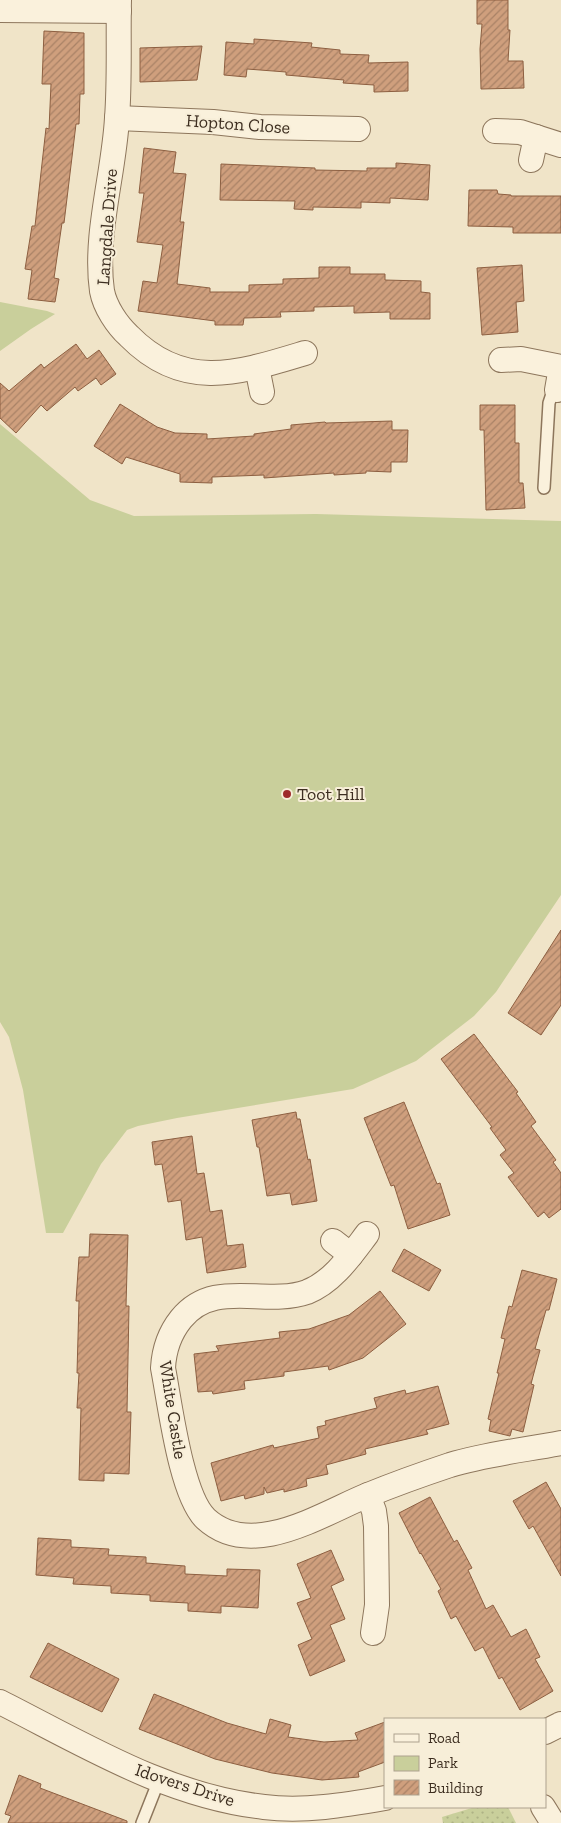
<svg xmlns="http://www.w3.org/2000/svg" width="561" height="1823" viewBox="0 0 561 1823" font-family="'Zilla Slab',serif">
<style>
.grass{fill:url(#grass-dots)}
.park{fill:#c9cf9b}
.building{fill:url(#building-hatch);stroke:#8d5f41}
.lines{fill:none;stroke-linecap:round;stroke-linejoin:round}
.service-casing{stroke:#8d765c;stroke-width:14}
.minor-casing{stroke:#8d765c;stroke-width:26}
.service{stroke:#faf1dc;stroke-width:11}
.minor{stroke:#faf1dc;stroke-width:24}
.poi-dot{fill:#9e2a2b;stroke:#f7eed8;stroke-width:2}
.labels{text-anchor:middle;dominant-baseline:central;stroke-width:4;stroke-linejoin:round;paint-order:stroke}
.street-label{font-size:18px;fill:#3d2e20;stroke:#f7eed8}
.poi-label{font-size:18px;fill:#3d2e20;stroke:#f7eed8;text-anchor:start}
</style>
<defs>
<pattern id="grass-dots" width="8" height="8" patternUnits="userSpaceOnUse" patternTransform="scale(1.25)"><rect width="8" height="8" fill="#c9cf9b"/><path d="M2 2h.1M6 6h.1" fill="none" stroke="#aeb285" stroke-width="1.8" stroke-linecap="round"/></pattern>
<pattern id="building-hatch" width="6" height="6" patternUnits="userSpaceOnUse" patternTransform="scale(1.25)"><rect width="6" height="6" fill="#cf9f7d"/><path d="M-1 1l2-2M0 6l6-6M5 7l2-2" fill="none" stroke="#a98266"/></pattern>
</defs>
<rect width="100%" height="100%" fill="#f0e4c8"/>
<polygon class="grass" points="475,1807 508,1807 516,1823 443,1823 442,1817"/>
<g class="park">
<polygon points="0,302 47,311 55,314 31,329 0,351"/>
<polygon points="0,424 90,500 134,516 316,514 561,521 561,895 496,992 474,1016 416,1061 353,1089 177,1118 138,1126 127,1130 101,1164 63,1233 46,1233 23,1090 9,1037 0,1022"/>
</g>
<g class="building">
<polygon points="477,0 508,0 508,30 510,30 508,61 523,61 524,88 481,89 480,49 482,24 477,24"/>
<polygon points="44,31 84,33 84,94 80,94 79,124 76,124 64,223 62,223 54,278 59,279 55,302 28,299 32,270 25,269 32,226 35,226 46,128 49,129 51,84 42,84"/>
<polygon points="254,39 312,43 311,47 340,50 340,54 369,55 368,63 408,62 408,91 374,92 374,85 343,83 344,80 286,75 286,72 247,69 246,77 224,75 226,42 254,44"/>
<polygon points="202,46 197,80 140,82 140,48"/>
<polygon points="144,148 176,152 173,173 186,174 180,222 184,222 177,284 210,288 210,292 249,292 249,285 283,284 283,279 319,278 319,267 350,267 350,274 385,274 385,280 421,281 421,292 430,293 430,319 390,319 390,312 354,313 354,306 314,307 314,311 280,312 281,317 244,318 243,325 215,325 215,321 138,311 143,281 157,283 163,245 137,242 144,193 139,193"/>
<polygon points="396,163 430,165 428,200 390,198 390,203 361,202 361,208 313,207 313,210 294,209 295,201 220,200 221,164 315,168 315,170 367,171 367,168 396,168"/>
<polygon points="469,190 497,190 498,194 511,195 511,196 561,196 561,233 513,233 513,227 468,226"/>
<polygon points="522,265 524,301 516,302 518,332 482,335 477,268"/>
<polygon points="76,344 87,359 99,350 116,374 101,385 96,378 78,391 75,387 47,411 41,405 16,433 0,418 0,383 9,391 41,364 44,368"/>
<polygon points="120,404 157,427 175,433 207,434 207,439 254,436 254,434 291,429 291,425 325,422 326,423 392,421 392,430 408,430 407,462 391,462 391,472 366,471 366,473 334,475 334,473 264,478 264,475 212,477 212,483 180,482 180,474 126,457 122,464 94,446"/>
<polygon points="480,405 515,405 515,443 519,443 519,483 523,483 525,508 486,510 484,430 480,430"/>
<polygon points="561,930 561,1005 541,1035 508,1013"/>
<polygon points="474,1034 518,1092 516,1093 536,1122 531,1126 556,1160 553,1162 561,1173 561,1209 549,1218 544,1212 538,1217 508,1177 514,1173 500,1155 506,1150 490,1128 492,1127 441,1059"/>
<polygon points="404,1102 437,1184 440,1183 450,1215 408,1229 394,1185 391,1186 364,1118"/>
<polygon points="296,1112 297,1119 300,1119 308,1160 310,1159 317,1201 292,1205 290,1193 267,1196 259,1147 257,1147 252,1120"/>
<polygon points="192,1136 197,1174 204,1173 210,1212 222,1210 227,1246 243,1244 246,1267 207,1273 202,1237 186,1240 181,1200 168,1202 162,1164 155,1165 152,1142"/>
<polygon points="90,1234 128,1235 126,1306 129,1306 127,1412 131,1412 129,1474 104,1473 104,1481 79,1480 81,1408 77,1408 79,1373 77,1373 79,1301 76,1301 79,1257 89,1257"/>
<polygon points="404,1249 441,1270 429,1291 392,1271"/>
<polygon points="522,1270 557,1279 549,1310 546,1310 535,1349 540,1350 531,1384 534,1385 523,1432 512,1429 510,1436 489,1431 491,1420 488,1419 499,1373 497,1373 505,1339 501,1338 509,1306 512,1307"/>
<polygon points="380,1291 406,1324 363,1358 329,1370 328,1366 284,1372 284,1376 244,1381 245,1389 213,1394 212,1391 198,1392 194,1354 219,1351 216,1346 280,1338 279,1332 309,1329 349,1315"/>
<polygon points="438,1386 449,1424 426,1430 428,1434 365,1449 366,1454 326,1465 328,1474 306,1479 307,1486 284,1492 284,1489 267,1493 264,1487 264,1494 245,1499 244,1495 221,1501 211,1463 273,1445 274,1448 319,1438 317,1427 326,1425 325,1421 377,1408 374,1398 405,1390 406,1394"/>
<polygon points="546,1482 561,1509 561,1576 533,1526 529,1529 513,1501"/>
<polygon points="430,1497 454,1542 457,1540 472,1568 468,1570 486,1609 493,1605 511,1637 526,1629 540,1657 535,1659 553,1691 520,1710 502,1677 499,1679 483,1647 475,1651 456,1616 451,1619 438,1591 441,1589 421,1553 420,1554 399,1513"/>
<polygon points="38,1538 71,1540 71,1547 109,1549 108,1555 146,1557 146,1563 185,1566 185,1574 227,1576 227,1569 260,1570 258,1608 221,1606 221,1613 188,1611 188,1603 150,1601 150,1595 111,1593 111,1586 73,1584 74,1578 36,1575"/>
<polygon points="331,1550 344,1580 331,1586 345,1619 330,1625 345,1661 310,1676 298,1645 312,1639 297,1603 311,1598 297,1564"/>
<polygon points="48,1643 119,1679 102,1712 30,1677"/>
<polygon points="154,1694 227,1723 266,1734 270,1719 291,1725 288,1737 324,1742 358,1740 355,1733 385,1722 385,1762 358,1772 359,1777 322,1780 272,1773 215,1759 139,1729"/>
<polygon points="19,1775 41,1784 40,1788 127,1821 127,1823 8,1823 11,1816 5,1814"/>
</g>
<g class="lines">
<defs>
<g id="service">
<polyline points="544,488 549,403 551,397 557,390 558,393"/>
<polyline points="142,1823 159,1780"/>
</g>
<g id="minor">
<path d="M119 0C118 39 120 79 117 118 114 174 94 235 102 291 105 307 117 325 129 336 184 392 239 373 305 353"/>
<polyline points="0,10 119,11"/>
<polyline points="117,118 213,122 260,127 358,129"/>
<polyline points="495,131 520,132 561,145"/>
<polyline points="531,160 536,137"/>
<polyline points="501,360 521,359 561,367"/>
<polyline points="257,367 262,392"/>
<polyline points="557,390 561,367"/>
<path d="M367 1234C351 1255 333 1282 307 1292 264 1307 214 1278 181 1319 169 1334 164 1349 163 1368 170 1404 181 1496 206 1519 252 1561 323 1513 368 1495 395 1484 423 1474 450 1465 486 1454 524 1450 561 1443"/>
<polyline points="333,1241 351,1255"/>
<polyline points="368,1495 374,1511 376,1526 377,1605 373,1633"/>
<path d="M0 1702C85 1745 167 1796 264 1807 304 1812 345 1805 385 1798"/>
<polyline points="545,1732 561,1724"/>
<polyline points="543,1807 553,1823"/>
</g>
</defs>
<use href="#service" class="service-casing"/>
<use href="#minor" class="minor-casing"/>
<use href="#service" class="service"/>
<use href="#minor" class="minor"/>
</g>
<circle class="poi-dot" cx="287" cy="794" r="5"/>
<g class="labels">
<g class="street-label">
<text transform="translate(238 124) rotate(4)">Hopton Close</text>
<text transform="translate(107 227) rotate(-86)">Langdale Drive</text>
<text transform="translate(173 1410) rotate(81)">White Castle</text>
<text transform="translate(185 1785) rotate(18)">Idovers Drive</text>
</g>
<g class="poi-label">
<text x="297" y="794">Toot Hill</text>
</g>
</g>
<rect x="384" y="1718" width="162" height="90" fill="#f7eed8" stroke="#ada18e"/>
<rect x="394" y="1734" width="25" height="8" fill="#faf1dc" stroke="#ada18e"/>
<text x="428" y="1743" font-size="15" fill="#3d2e20">Road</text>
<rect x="394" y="1756" width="25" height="15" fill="#c9cf9b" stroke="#ada18e"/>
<text x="428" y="1768" font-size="15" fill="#3d2e20">Park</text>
<rect x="394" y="1780" width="25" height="15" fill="url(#building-hatch)" stroke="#ada18e"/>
<text x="428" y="1793" font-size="15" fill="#3d2e20">Building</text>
</svg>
